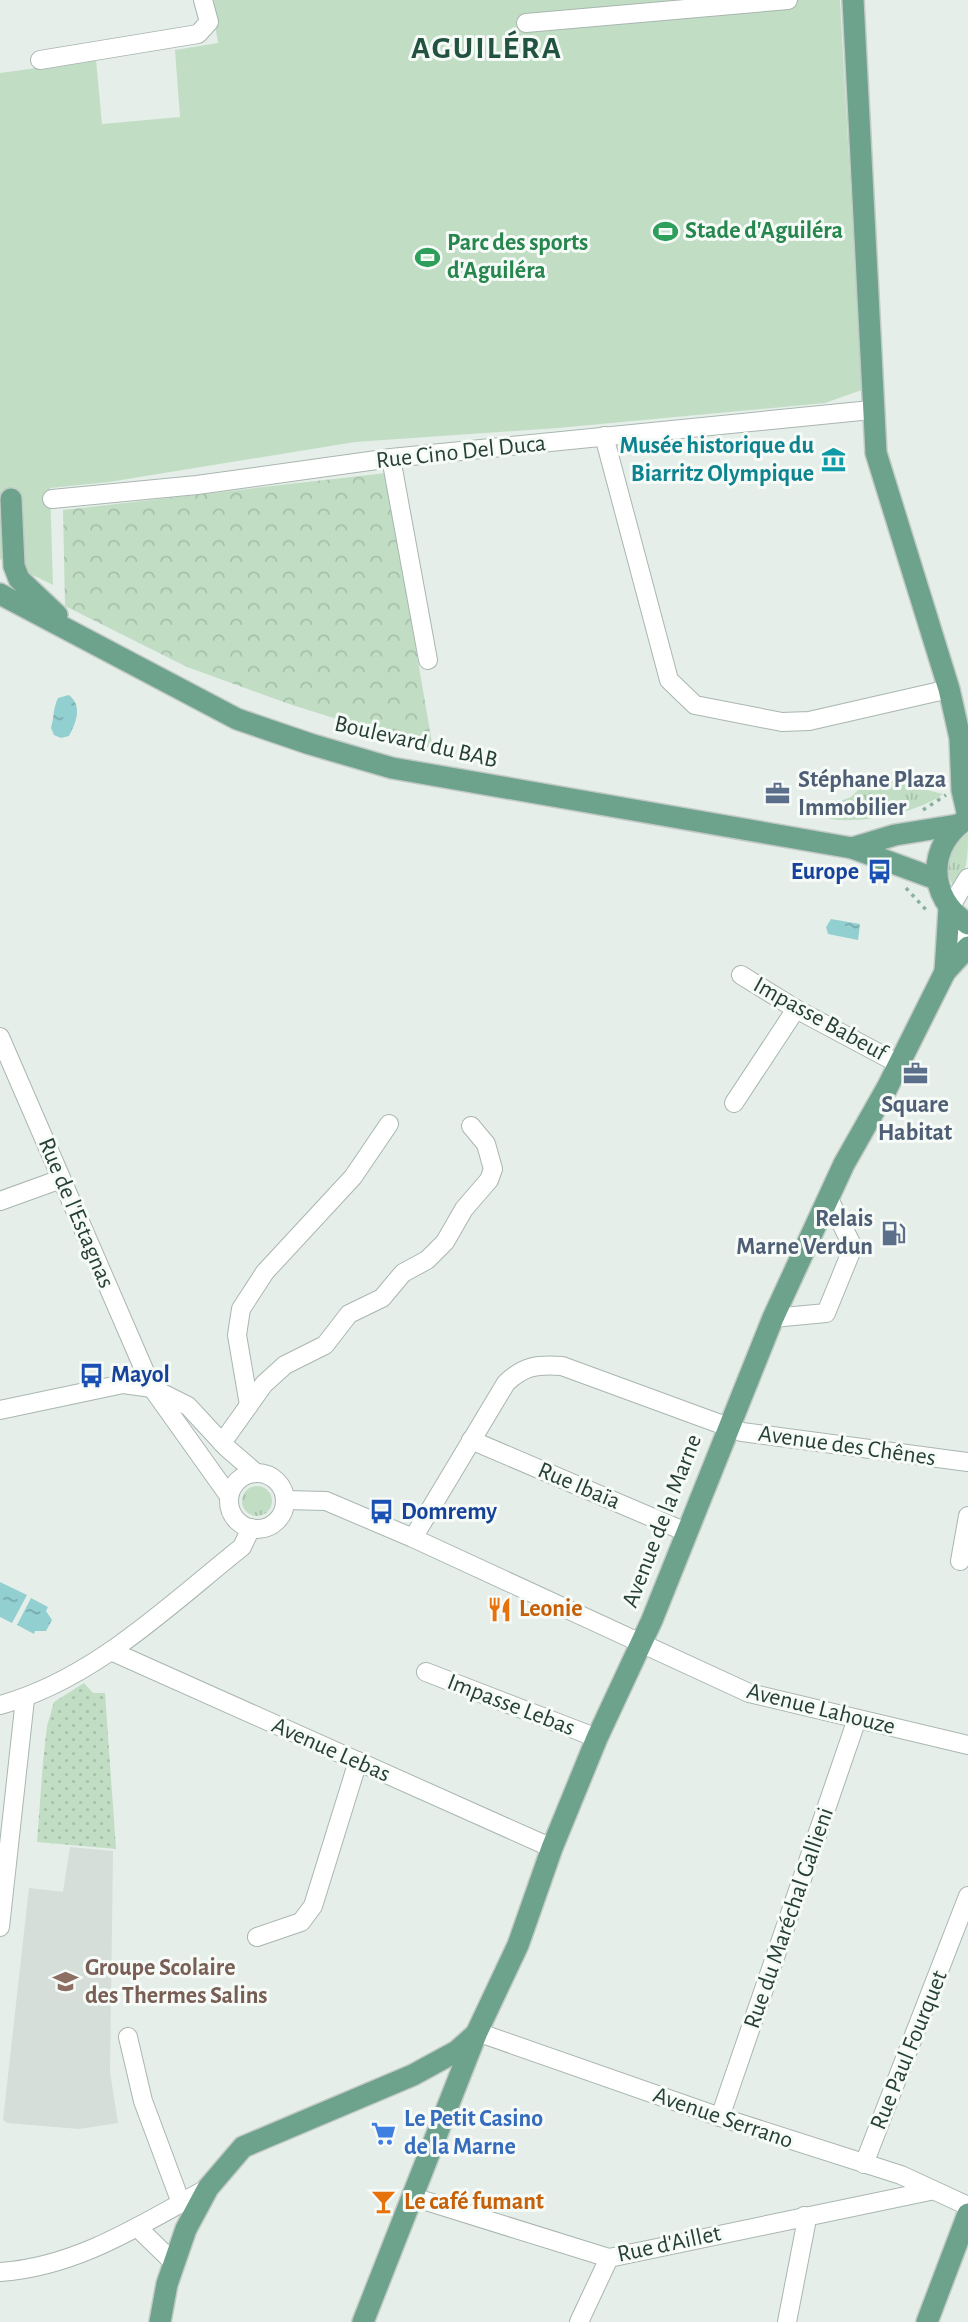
<svg xmlns="http://www.w3.org/2000/svg" width="968" height="2322" viewBox="0 0 968 2322" font-family="'Alegreya Sans',sans-serif">
<style>
.built{fill:#d5ded9}
.grass{fill:url(#grass-tufts)}
.forest{fill:url(#forest-crowns)}
.park{fill:url(#park-dots)}
.garden{fill:#c1dec5}
.water{fill:url(#water-ripples)}
.lines{fill:none;stroke-linecap:round;stroke-linejoin:round}
.minor-casing{stroke:#a9b6b0;stroke-width:20}
.major-casing{stroke:#c2cac7;stroke-width:24}
.path{stroke:#88b19f;stroke-width:3.5;stroke-dasharray:3.5 5;stroke-linecap:butt}
.minor{stroke:#fff;stroke-width:18}
.major{stroke:#6da28d;stroke-width:21}
.labels{text-anchor:middle;dominant-baseline:central;stroke-width:6;stroke-linejoin:round;paint-order:stroke}
.leisure-label{font-size:24px;font-weight:bold;fill:#27864d;stroke:#f7fbf8;text-anchor:start}
.culture-label{font-size:24px;font-weight:bold;fill:#0d838f;stroke:#f7fbf8;text-anchor:end}
.street-label{font-size:24px;fill:#264036;stroke:#f7fbf8}
.service-label{font-size:24px;font-weight:bold;fill:#4e5e75;stroke:#f7fbf8;text-anchor:start}
.transit-label{font-size:24px;font-weight:bold;fill:#164399;stroke:#f7fbf8;text-anchor:start}
.food-label{font-size:24px;font-weight:bold;fill:#c56008;stroke:#f7fbf8;text-anchor:start}
.education-label{font-size:24px;font-weight:bold;fill:#785e54;stroke:#f7fbf8;text-anchor:start}
.shop-label{font-size:24px;font-weight:bold;fill:#366cbe;stroke:#f7fbf8;text-anchor:start}
.district-label{font-size:32px;font-weight:bold;letter-spacing:2px;fill:#225240;stroke:#f7fbf8}
</style>
<defs>
<pattern id="grass-tufts" width="24" height="20" patternUnits="userSpaceOnUse" patternTransform="scale(1.75)"><rect width="24" height="20" fill="#c1dec5"/><path d="M3 7l-1-3M5 7V3M7 7l1-3M15 17l-1-3M17 17v-4M19 17l1-3" fill="none" stroke="#a6c0aa"/></pattern>
<pattern id="forest-crowns" width="20" height="18" patternUnits="userSpaceOnUse" patternTransform="scale(1.75)"><rect width="20" height="18" fill="#c1dec5"/><path d="M2 6a3 3 0 1 1 6 0M12 15a3 3 0 1 1 6 0" fill="none" stroke="#a6c0aa"/></pattern>
<pattern id="park-dots" width="8" height="8" patternUnits="userSpaceOnUse" patternTransform="scale(1.75)"><rect width="8" height="8" fill="#c1dec5"/><path d="M2 2h.1M6 6h.1" fill="none" stroke="#a6c0aa" stroke-width="1.8" stroke-linecap="round"/></pattern>
<pattern id="water-ripples" width="26" height="14" patternUnits="userSpaceOnUse" patternTransform="scale(1.75)"><rect width="26" height="14" fill="#92cfd0"/><path d="M2 4q2-2 4 0t4 0M15 11q2-2 4 0t4 0" fill="none" stroke="#77a9aa"/></pattern>
</defs>
<rect width="100%" height="100%" fill="#e6eeea"/>
<polygon class="built" points="70,1847 113,1851 110,2072 118,2123 79,2129 7,2123 3,2120 29,1888 63,1892"/>
<g class="grass">
<path d="M876 781H892L943 794C918 813 861 824 830 819L826 806 851 797 861 787Z"/>
<path d="M968 833C968 850 968 877 954 887 941 867 951 846 968 833Z"/>
<circle cx="257" cy="1501" r="15"/>
</g>
<polygon class="forest" points="386,473 433,749 292,705 187,667 65,606 63,510"/>
<polygon class="park" points="84,1683 93,1693 105,1693 116,1849 37,1842 43,1762 47,1726 54,1702"/>
<polygon class="garden" points="211,0 840,0 862,390 825,403 558,428 355,442 109,482 50,488 53,585 0,559 0,73 96,60 102,124 180,117 175,50 218,43"/>
<g class="water">
<path d="M69 695C83 706 76 723 69 736L61 738 54 735 51 728C54 718 53 708 58 698Z"/>
<polygon points="831,919 860,924 858,940 828,934 826,927"/>
<polygon points="0,1582 27,1595 12,1623 0,1617"/>
<polygon points="31,1598 48,1607 46,1611 52,1620 46,1631 35,1631 34,1634 17,1625"/>
</g>
<g class="lines">
<defs>
<g id="minor">
<polyline points="526,23 788,0"/>
<polyline points="40,60 198,34 209,22 203,0"/>
<polyline points="604,436 669,680 695,705 782,722 809,721 949,689"/>
<polyline points="391,458 428,660"/>
<polyline points="52,499 197,485 391,458 871,410"/>
<polyline points="949,909 968,878"/>
<polyline points="949,962 968,923"/>
<polyline points="741,975 796,1009 899,1064"/>
<polyline points="0,1037 152,1388 229,1496"/>
<polyline points="734,1103 796,1009"/>
<polyline points="0,1201 61,1179"/>
<polyline points="773,1318 826,1313 853,1247 828,1197"/>
<polyline points="249,1405 237,1335 241,1309 265,1272 353,1177 389,1124"/>
<polyline points="0,1410 123,1384 152,1388 188,1406 227,1448 256,1473"/>
<polyline points="471,1440 686,1532"/>
<polyline points="222,1443 264,1384 285,1365 325,1345 349,1314 382,1298 403,1273 427,1260 445,1242 464,1209 489,1180 493,1169 486,1144 471,1126"/>
<circle cx="257" cy="1501" r="28"/>
<polyline points="285,1500 326,1501 413,1538 749,1693 968,1745"/>
<path d="M413 1538 506 1383C524 1366 537 1364 562 1366L742 1432 968 1462"/>
<polyline points="960,1561 968,1516"/>
<polyline points="111,1651 552,1848"/>
<polyline points="426,1672 597,1738"/>
<path d="M0 1705C93 1680 168 1606 242 1547L251 1528"/>
<polyline points="0,1927 25,1699"/>
<polyline points="257,1937 301,1922 313,1906 358,1761"/>
<polyline points="477,2032 720,2117 901,2175 968,2206"/>
<polyline points="128,2037 143,2101 181,2203"/>
<polyline points="720,2117 857,1719"/>
<polyline points="864,2164 968,1896"/>
<polyline points="413,2197 609,2258 930,2191"/>
<polyline points="137,2227 175,2264"/>
<path d="M0 2272C77 2267 142 2224 208 2188"/>
<polyline points="579,2322 609,2258"/>
<polyline points="787,2322 806,2224 804,2216"/>
</g>
<g id="major">
<polyline points="853,0 876,453 949,689 960,738 962,790 968,816"/>
<polyline points="11,499 14,566 19,579 57,615"/>
<polyline points="0,594 237,719 310,744 392,768 852,848 936,879"/>
<path d="M968 818C926 845 927 897 968 924"/>
<polyline points="852,848 895,835 957,825"/>
<polyline points="945,972 949,909"/>
<polyline points="160,2322 167,2284 186,2229 208,2188 243,2147 413,2075 457,2051 476,2034"/>
<polyline points="363,2322 477,2032 518,1945 552,1848 597,1738 652,1620 773,1318 844,1164 887,1088 945,972 968,947"/>
<polyline points="927,2322 968,2214"/>
</g>
</defs>
<use href="#minor" class="minor-casing"/>
<use href="#major" class="major-casing"/>
<g class="path">
<polyline points="923,810 946,795"/>
<polyline points="906,888 929,913"/>
</g>
<use href="#minor" class="minor"/>
<use href="#major" class="major"/>
</g>
<defs>
<symbol id="stadium-bare" viewBox="-9 -9 18 18"><path d="M0-5a6.5 5 0 1 0 0 10a6.5 5 0 1 0 0-10ZM-3.5-1.8h7v3.6h-7Z" fill="#2e9e5b" stroke="#f7fbf8" stroke-width="2.5" paint-order="stroke"/></symbol>
<symbol id="museum-bare" viewBox="-9 -9 18 18"><path d="M0-6L6-3V-2H-6V-3ZM-5-1h2V3h-2ZM-1-1h2V3h-2ZM3-1h2V3H3ZM-6 4H6V6H-6Z" fill="#0f9aa8" stroke="#f7fbf8" stroke-width="2.5" paint-order="stroke"/></symbol>
<symbol id="office-bare" viewBox="-9 -9 18 18"><path d="M-6-3h4V-5.5h4V-3h4V5H-6ZM-1-4.5V-3h2v-1.5ZM-6 0V1H6V0Z" fill="#5c6f8a" stroke="#f7fbf8" stroke-width="2.5" paint-order="stroke"/></symbol>
<symbol id="bus-bare" viewBox="-9 -9 18 18"><path d="M-5-6H5V4H4V6H2V4H-2V6H-4V4H-5ZM-3.5-4V0h7V-4ZM-3.5 1.2v1.5H-2V1.2ZM2 1.2v1.5H3.5V1.2Z" fill="#1a4fb4" stroke="#f7fbf8" stroke-width="2.5" paint-order="stroke"/></symbol>
<symbol id="fuel-bare" viewBox="-9 -9 18 18"><path d="M-5.5-6h7V0h2V4h1.3V-2.5L3-4.5l.8-.8L6-3V5H2.5V1h-1V6h-7ZM-4.2-4.7v3.2H.2V-4.7Z" fill="#5c6f8a" stroke="#f7fbf8" stroke-width="2.5" paint-order="stroke"/></symbol>
<symbol id="restaurant-bare" viewBox="-9 -9 18 18"><path d="M-5-6h1v4h1v-4h1v4h1v-4h1v5L-1.5 .5V6h-2V.5L-5-1ZM5-6V6H3V1.5H1.5Q1.5-4 5-6Z" fill="#e8710a" stroke="#f7fbf8" stroke-width="2.5" paint-order="stroke"/></symbol>
<symbol id="school-bare" viewBox="-9 -9 18 18"><path d="M0-5L7-2L0 1L-7-2ZM-4 1L0 2.5L4 1V4Q0 6-4 4Z" fill="#8d6e63" stroke="#f7fbf8" stroke-width="2.5" paint-order="stroke"/></symbol>
<symbol id="supermarket-bare" viewBox="-9 -9 18 18"><path d="M-6-5.5h2.5l.6 2H6L4.5 2H-2.5L-4.4-4H-6ZM-1.5 3.2a1.3 1.3 0 1 0 .1 0ZM3 3.2a1.3 1.3 0 1 0 .1 0Z" fill="#3f7fe0" stroke="#f7fbf8" stroke-width="2.5" paint-order="stroke"/></symbol>
<symbol id="bar-bare" viewBox="-9 -9 18 18"><path d="M-6-5H6L.8 .8V4.5H3.5V6h-7V4.5H-.8V.8Z" fill="#e8710a" stroke="#f7fbf8" stroke-width="2.5" paint-order="stroke"/></symbol>
</defs>
<g fill-rule="evenodd">
<use href="#stadium-bare" x="648" y="214" width="35" height="35"/>
<use href="#stadium-bare" x="410" y="240" width="35" height="35"/>
<use href="#museum-bare" x="816" y="442" width="35" height="35"/>
<use href="#office-bare" x="760" y="776" width="35" height="35"/>
<use href="#bus-bare" x="862" y="854" width="35" height="35"/>
<use href="#office-bare" x="898" y="1056" width="35" height="35"/>
<use href="#fuel-bare" x="876" y="1216" width="35" height="35"/>
<use href="#bus-bare" x="74" y="1358" width="35" height="35"/>
<use href="#bus-bare" x="364" y="1494" width="35" height="35"/>
<use href="#restaurant-bare" x="482" y="1592" width="35" height="35"/>
<use href="#school-bare" x="48" y="1964" width="35" height="35"/>
<use href="#supermarket-bare" x="366" y="2116" width="35" height="35"/>
<use href="#bar-bare" x="366" y="2184" width="35" height="35"/>
</g>
<g class="labels">
<g class="leisure-label">
<text x="685" y="231">Stade d'Aguiléra</text>
<text x="447" y="243">Parc des sports<tspan x="447" dy="28">d'Aguiléra</tspan></text>
</g>
<g class="culture-label">
<text x="814" y="446">Musée historique du<tspan x="814" dy="28">Biarritz Olympique</tspan></text>
</g>
<g class="street-label">
<text transform="translate(461 452) rotate(-6)">Rue Cino Del Duca</text>
<text transform="translate(416 742) rotate(13)">Boulevard du BAB</text>
<text transform="translate(820 1019) rotate(29)">Impasse Babeuf</text>
<text transform="translate(76 1213) rotate(67)">Rue de l'Estagnas</text>
<text transform="translate(847 1446) rotate(8)">Avenue des Chênes</text>
<text transform="translate(579 1486) rotate(23)">Rue Ibaïa</text>
<text transform="translate(662 1521) rotate(-69)">Avenue de la Marne</text>
<text transform="translate(511 1705) rotate(21)">Impasse Lebas</text>
<text transform="translate(821 1709) rotate(14)">Avenue Lahouze</text>
<text transform="translate(331 1750) rotate(24)">Avenue Lebas</text>
<text transform="translate(789 1918) rotate(-71)">Rue du Maréchal Gallieni</text>
<text transform="translate(909 2050) rotate(-68)">Rue Paul Fourquet</text>
<text transform="translate(723 2118) rotate(19)">Avenue Serrano</text>
<text transform="translate(669 2244) rotate(-12)">Rue d'Aillet</text>
</g>
<g class="service-label">
<text x="798" y="780">Stéphane Plaza<tspan x="798" dy="28">Immobilier</tspan></text>
<text x="915" y="1105" text-anchor="middle">Square<tspan x="915" dy="28">Habitat</tspan></text>
<text x="873" y="1219" text-anchor="end">Relais<tspan x="873" dy="28">Marne Verdun</tspan></text>
</g>
<g class="transit-label">
<text x="859" y="872" text-anchor="end">Europe</text>
<text x="111" y="1375">Mayol</text>
<text x="401" y="1512">Domremy</text>
</g>
<g class="food-label">
<text x="519" y="1609">Leonie</text>
<text x="404" y="2202">Le café fumant</text>
</g>
<g class="education-label">
<text x="85" y="1968">Groupe Scolaire<tspan x="85" dy="28">des Thermes Salins</tspan></text>
</g>
<g class="shop-label">
<text x="404" y="2119">Le Petit Casino<tspan x="404" dy="28">de la Marne</tspan></text>
</g>
<g class="district-label">
<text x="487" y="48">AGUILÉRA</text>
</g>
</g>
</svg>
